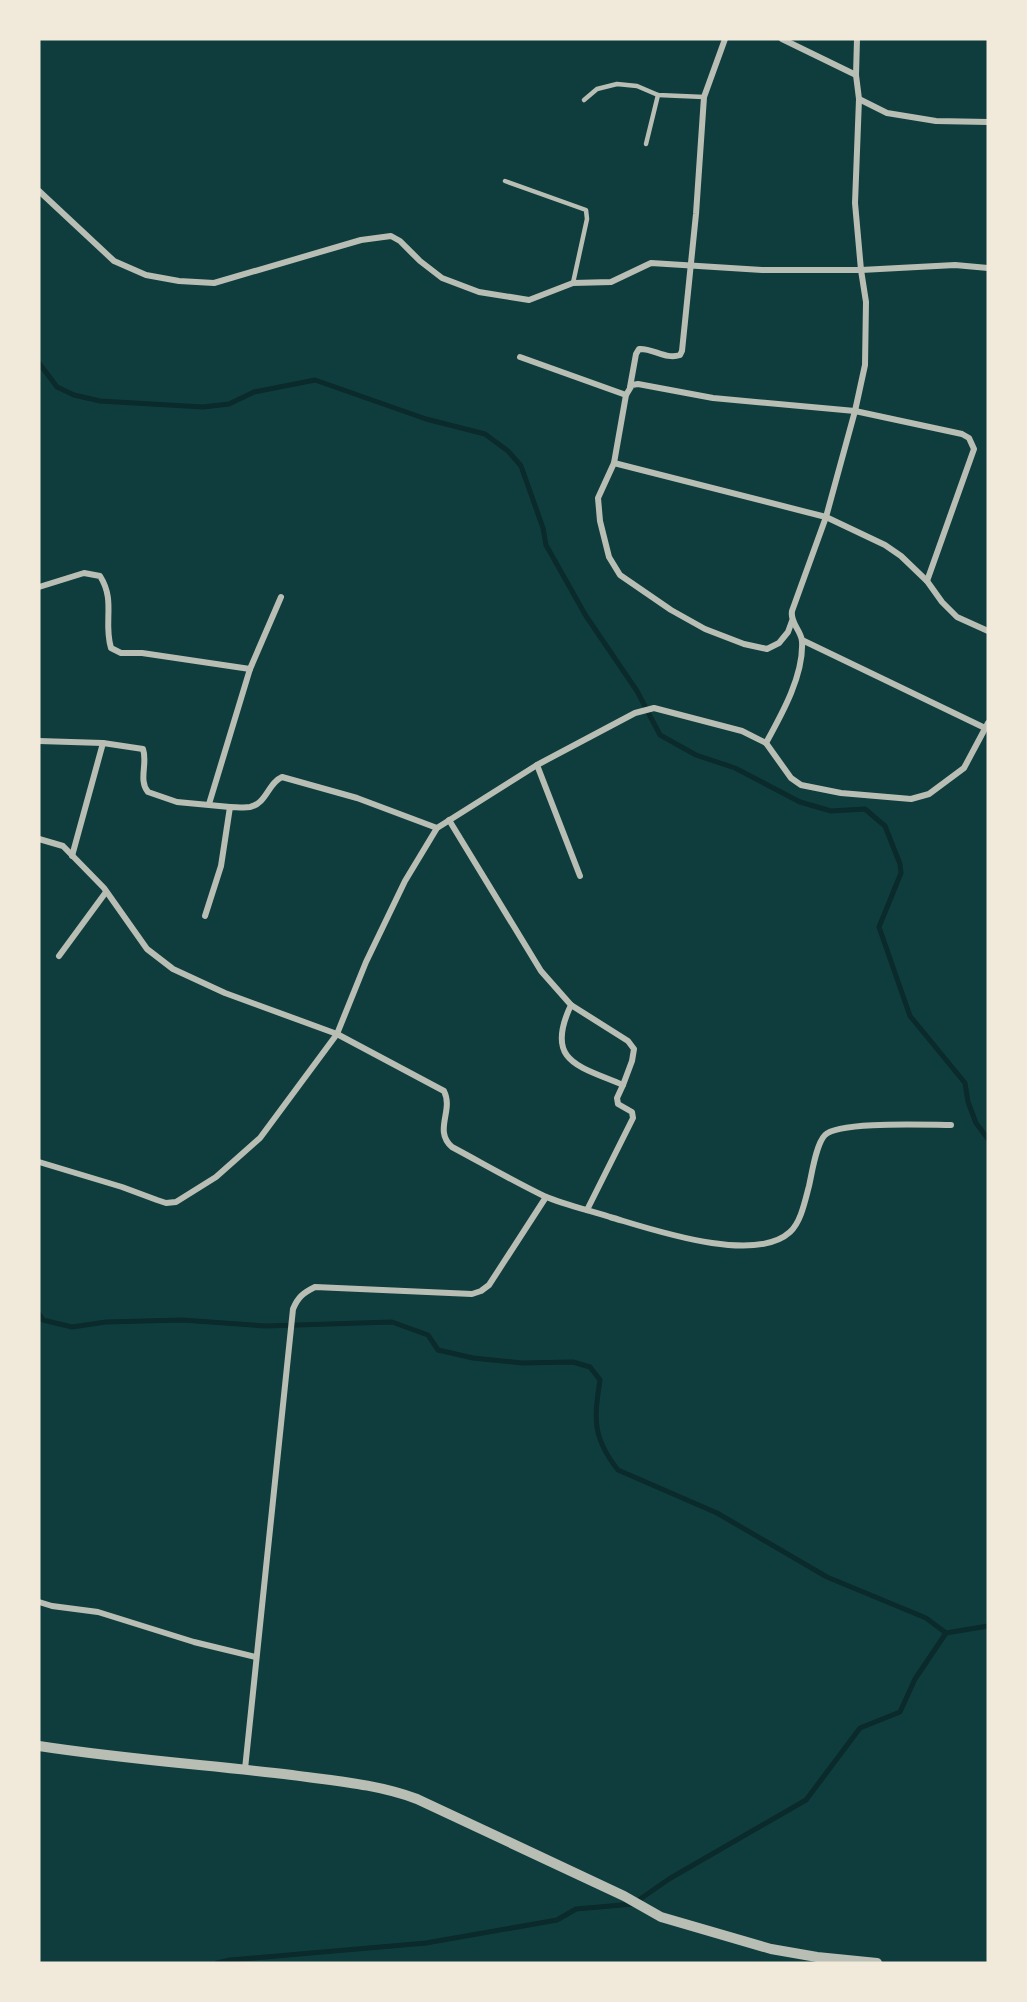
<svg xmlns="http://www.w3.org/2000/svg" width="1027" height="2002" viewBox="0 0 1027 2002" font-family="'Exo 2',sans-serif">
<style>
.lines{fill:none;stroke-linecap:round;stroke-linejoin:round}
.stream{stroke:#0a2a2b;stroke-width:5}
.service{stroke:#b8beb3;stroke-width:4.5}
.minor{stroke:#b8beb3;stroke-width:6}
.tertiary{stroke:#b8beb3;stroke-width:10}
</style>
<rect width="100%" height="100%" fill="#0f3d3e"/>
<g class="lines">
<g class="stream">
<polyline points="39,363 57,387 74,395 100,401 203,407 229,404 254,392 315,380 426,419 485,434 508,451 521,466 543,528 546,545 586,616 637,691 660,735 696,755 735,768 800,802 831,811 865,809 885,826 900,864 901,873 879,927 910,1016 965,1083 968,1102 976,1123 988,1139"/>
<path d="M39 1314 43 1320 72 1327 106 1322 182 1320 266 1326 392 1322 428 1335 438 1350 473 1358 522 1363 573 1362 590 1367 600 1380C594 1419 592 1437 618 1470L717 1513 827 1577 926 1618 946 1633"/>
<polyline points="217,1963 230,1960 426,1943 557,1920 576,1909 633,1904 669,1879 806,1800 860,1728 900,1712 915,1679 946,1633 988,1626"/>
</g>
<g class="service">
<polyline points="584,100 597,89 617,84 637,86 658,95 704,97"/>
<polyline points="646,144 658,95"/>
<polyline points="505,181 586,210 587,219 573,283"/>
</g>
<g class="minor">
<polyline points="782,39 856,75"/>
<polyline points="857,39 856,75 859,99 887,113 936,121 988,122"/>
<polyline points="39,191 114,261 146,275 179,281 214,283 361,240 391,236 400,241 420,261 442,278 479,292 529,300 573,283 611,282 651,263 762,270 861,270 955,265 988,268"/>
<polyline points="520,357 626,395"/>
<path d="M630 387 636 354 639 349C653 348 666 360 680 355L682 351 696 214 704 97 725 39"/>
<polyline points="614,463 826,517 885,545 901,556 927,581 942,602 957,617 988,631"/>
<path d="M39 587 84 573 100 576C116 601 103 622 111 648L121 653H142L250 669"/>
<polyline points="792,621 788,632 779,643 767,649 744,644 705,629 671,610 620,575 609,557 600,521 598,498 614,463 626,395 632,385 638,384 713,398 855,411 962,434 969,438 974,449 927,581"/>
<polyline points="802,640 985,728"/>
<path d="M39 741 103 743 143 749C148 763 138 780 148 792L177 802 230 807"/>
<polyline points="766,743 791,778 801,785 841,793 911,799 929,794 964,768 988,723"/>
<polyline points="537,765 580,876"/>
<polyline points="209,804 250,669 281,597"/>
<path d="M449 820 541 971 571 1005C544 1062 579 1066 623 1085L617 1098 618 1104 632 1112 633 1118 587 1210"/>
<path d="M39 839 63 846 104 888 147 949 173 969 225 993 337 1034 444 1091C454 1111 433 1130 452 1147 482 1163 513 1181 544 1196 565 1205 588 1210 610 1217 651 1229 754 1265 790 1232 801 1222 805 1201 809 1186 812 1173 816 1144 825 1135 838 1121 928 1125 951 1125"/>
<polyline points="72,856 103,743"/>
<path d="M205 916 221 866 230 807C236 807 244 808 250 807 267 803 268 783 282 777L357 798 437 828"/>
<polyline points="59,956 106,892"/>
<polyline points="571,1005 628,1041 634,1049 632,1061 623,1085"/>
<path d="M39 1162 122 1187 157 1200 166 1203 176 1202 216 1177 260 1138 337 1034 366 962 405 881 437 828 537 765 635 713 654 708 742 731 766 743C782 714 804 675 802 641 801 630 790 623 792 611L826 517 855 411 865 365 866 302 861 270 855 203 859 99"/>
<polyline points="39,1602 52,1606 98,1612 194,1642 256,1657"/>
<path d="M245 1769 293 1309C298 1297 303 1293 315 1287L472 1294 481 1291 489 1285 546 1197"/>
</g>
<path class="tertiary" d="M39 1746C123 1759 208 1765 292 1775 335 1781 377 1784 417 1799L624 1896 661 1917 771 1949 817 1957 877 1963"/>
</g>
<rect width="1027" height="2002" fill="none" stroke="#f1e9da" stroke-width="81"/>
</svg>
